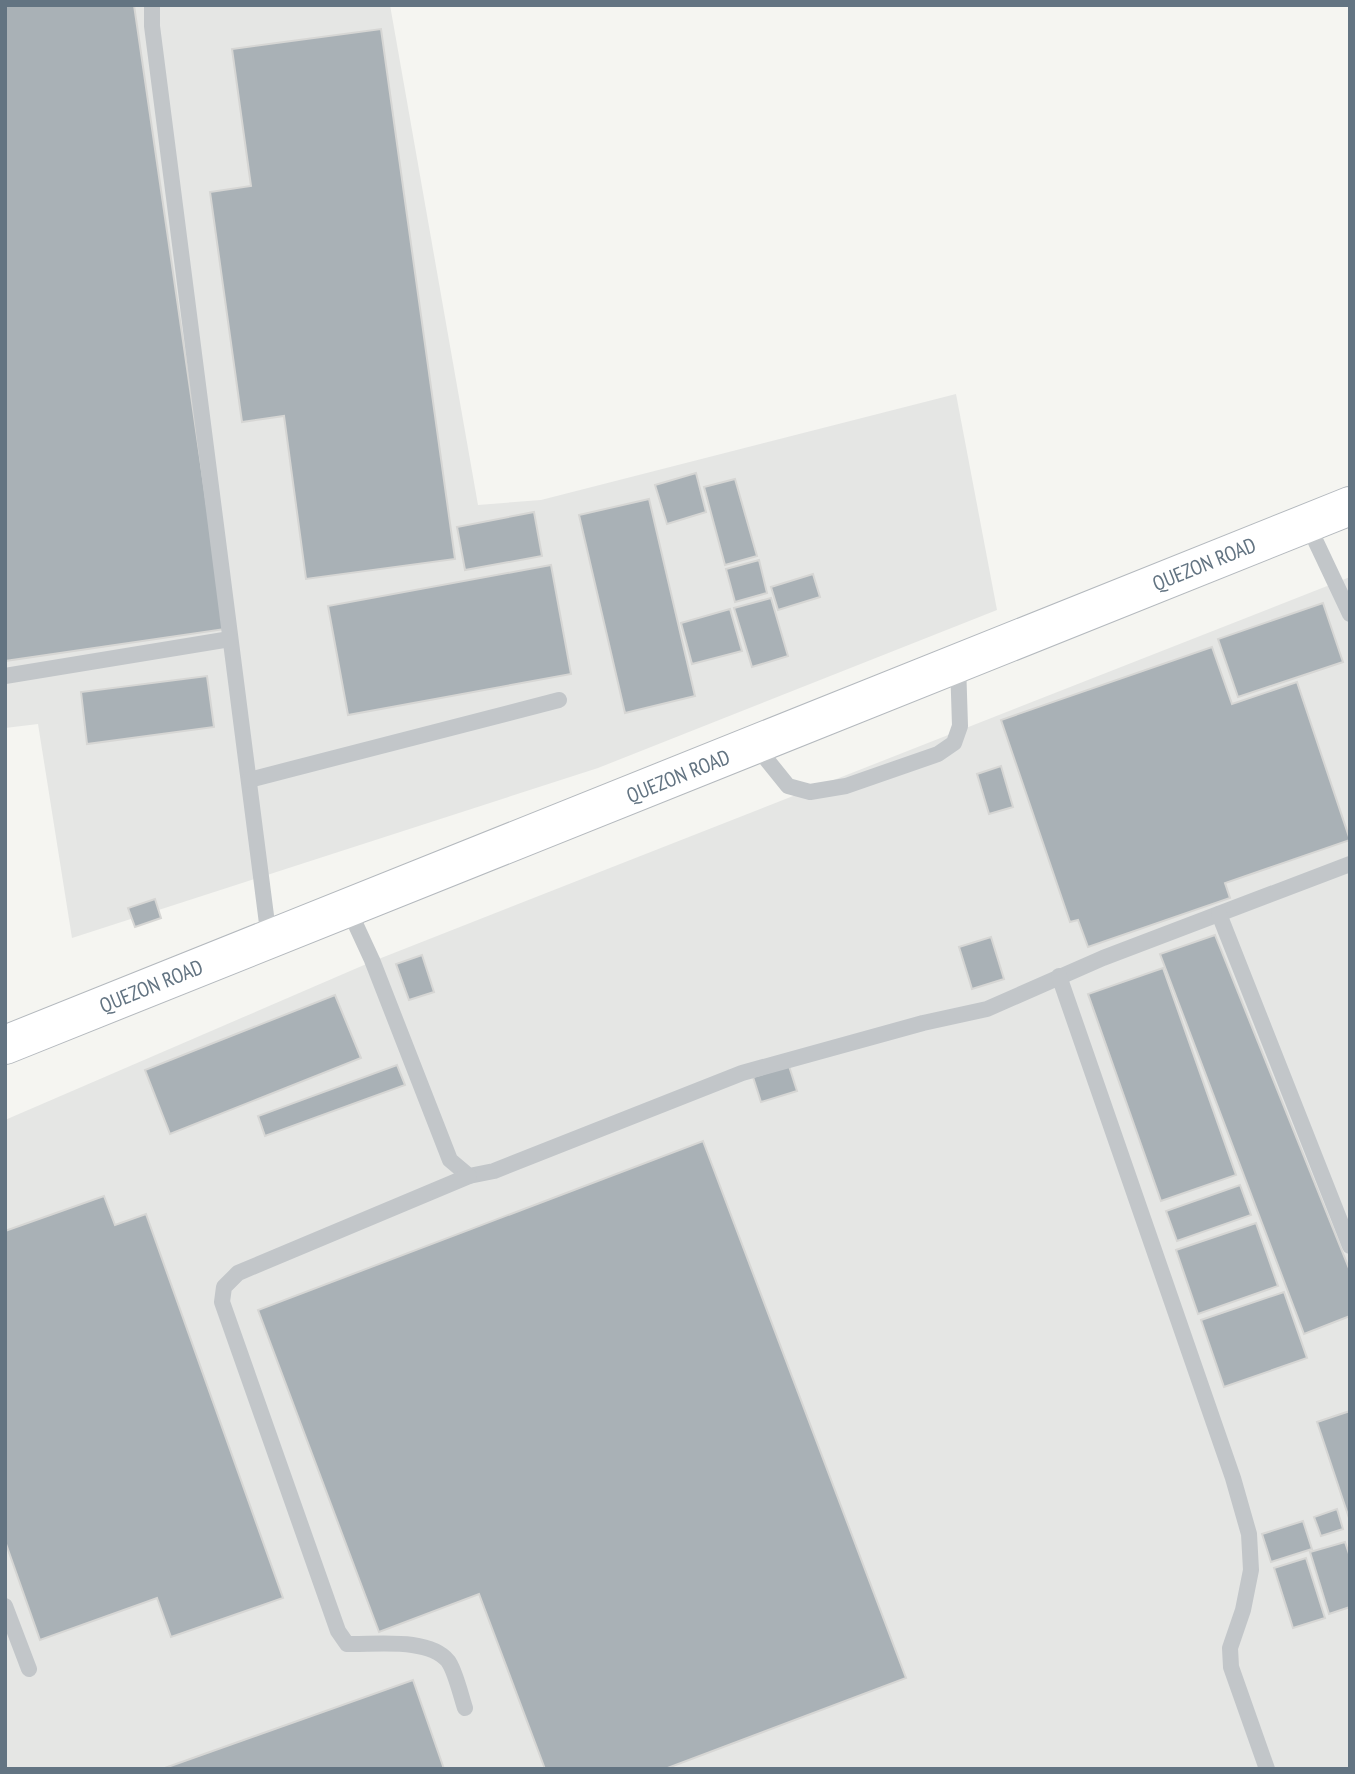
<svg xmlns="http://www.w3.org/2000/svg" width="1355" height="1774" viewBox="0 0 1355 1774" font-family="'PT Sans Narrow',sans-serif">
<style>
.built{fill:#e5e6e4}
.building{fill:#a9b1b6;stroke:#d6d6d4;stroke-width:2}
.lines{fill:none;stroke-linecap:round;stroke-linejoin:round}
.secondary-casing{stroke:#b4b9be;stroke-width:40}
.service{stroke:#c2c6c9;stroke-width:16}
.secondary{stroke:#fff;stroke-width:38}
.labels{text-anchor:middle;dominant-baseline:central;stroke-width:7;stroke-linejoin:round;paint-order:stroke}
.street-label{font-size:21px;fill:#637482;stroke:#fff}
</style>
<rect width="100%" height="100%" fill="#f5f5f1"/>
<g class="built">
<polygon points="5,5 390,5 478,505 541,500 956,394 997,610 598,768 72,938 38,724 5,728"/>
<polygon points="1350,577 1350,1769 5,1769 5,1120 371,962"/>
</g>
<g class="building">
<polygon points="5,5 134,5 225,629 5,661"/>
<polygon points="381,29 455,559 306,579 284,416 242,422 210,192 251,186 232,49"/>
<polygon points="696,473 706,512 667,524 655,485"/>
<polygon points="735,479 757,556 725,565 704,487"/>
<polygon points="649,499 695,696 625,713 579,515"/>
<polygon points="534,512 542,556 465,570 457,527"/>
<polygon points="759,560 767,593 735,602 726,569"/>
<polygon points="551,565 571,674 348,715 328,606"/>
<polygon points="813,574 820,597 778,610 771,587"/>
<polygon points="771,598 788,656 752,667 734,608"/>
<polygon points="1323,603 1343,662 1238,697 1218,639"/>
<polygon points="730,609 742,651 692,664 681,623"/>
<polygon points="1212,647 1232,704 1297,682 1350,840 1225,883 1230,898 1088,947 1078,920 1070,922 1001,720"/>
<polygon points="207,676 214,727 87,744 81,692"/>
<polygon points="1001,766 1013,807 989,814 977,774"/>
<polygon points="155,899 161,918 135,927 128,908"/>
<polygon points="1215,935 1350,1271 1350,1316 1304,1334 1160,954"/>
<polygon points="991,937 1004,979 972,989 959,947"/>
<polygon points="422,955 434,992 409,1000 396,964"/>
<polygon points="1163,968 1236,1175 1161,1201 1088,994"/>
<polygon points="335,995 361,1058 170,1134 145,1070"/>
<polygon points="397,1065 405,1085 265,1136 258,1116"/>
<polygon points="789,1066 797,1091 761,1102 753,1077"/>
<polygon points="703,1141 906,1678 665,1769 545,1769 479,1594 379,1632 258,1310"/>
<polygon points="1240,1185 1251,1215 1177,1241 1166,1211"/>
<polygon points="104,1196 115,1225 146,1214 283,1598 171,1637 157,1598 40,1640 5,1541 5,1231"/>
<polygon points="1256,1223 1278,1286 1198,1314 1176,1250"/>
<polygon points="1284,1292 1307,1358 1224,1387 1201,1320"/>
<polygon points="1350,1411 1350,1521 1317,1422"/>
<polygon points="1337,1509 1343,1529 1321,1536 1314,1517"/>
<polygon points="1303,1521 1312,1549 1271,1562 1262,1534"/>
<polygon points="1345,1542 1350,1557 1350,1607 1329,1614 1310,1552"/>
<polygon points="1306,1558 1325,1618 1293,1628 1274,1568"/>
<polygon points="413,1680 444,1769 162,1769"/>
</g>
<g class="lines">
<defs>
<polyline id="secondary" points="5,1045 1350,506"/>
</defs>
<use href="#secondary" class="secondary-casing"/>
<g class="service">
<polyline points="152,5 152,26 269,939"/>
<polyline points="1307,523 1350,614"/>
<polyline points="5,676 230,639"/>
<polyline points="755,745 788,786 810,792 846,786 938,754 954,743 960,726 958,663"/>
<polyline points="249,780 559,700"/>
<polyline points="348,908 372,960 450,1160 469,1176 494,1171 742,1073 923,1023 987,1009 1103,958 1350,864"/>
<polyline points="1219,914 1350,1246"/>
<polyline points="1059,976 1233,1478 1249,1534 1251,1570 1243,1610 1230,1648 1231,1667 1267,1769"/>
<polyline points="5,1606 29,1669"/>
<path d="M465 1708C461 1696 455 1670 448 1661 428 1637 375 1645 347 1644L338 1631 222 1302 224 1287 238 1273 469 1176"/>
</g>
<use href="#secondary" class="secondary"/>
</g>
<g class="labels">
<g class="street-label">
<text transform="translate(1204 564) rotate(-22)">QUEZON ROAD</text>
<text transform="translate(678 776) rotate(-22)">QUEZON ROAD</text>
<text transform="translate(151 986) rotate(-22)">QUEZON ROAD</text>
</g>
</g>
<rect width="1355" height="1774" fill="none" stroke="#637482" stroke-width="14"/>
</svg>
